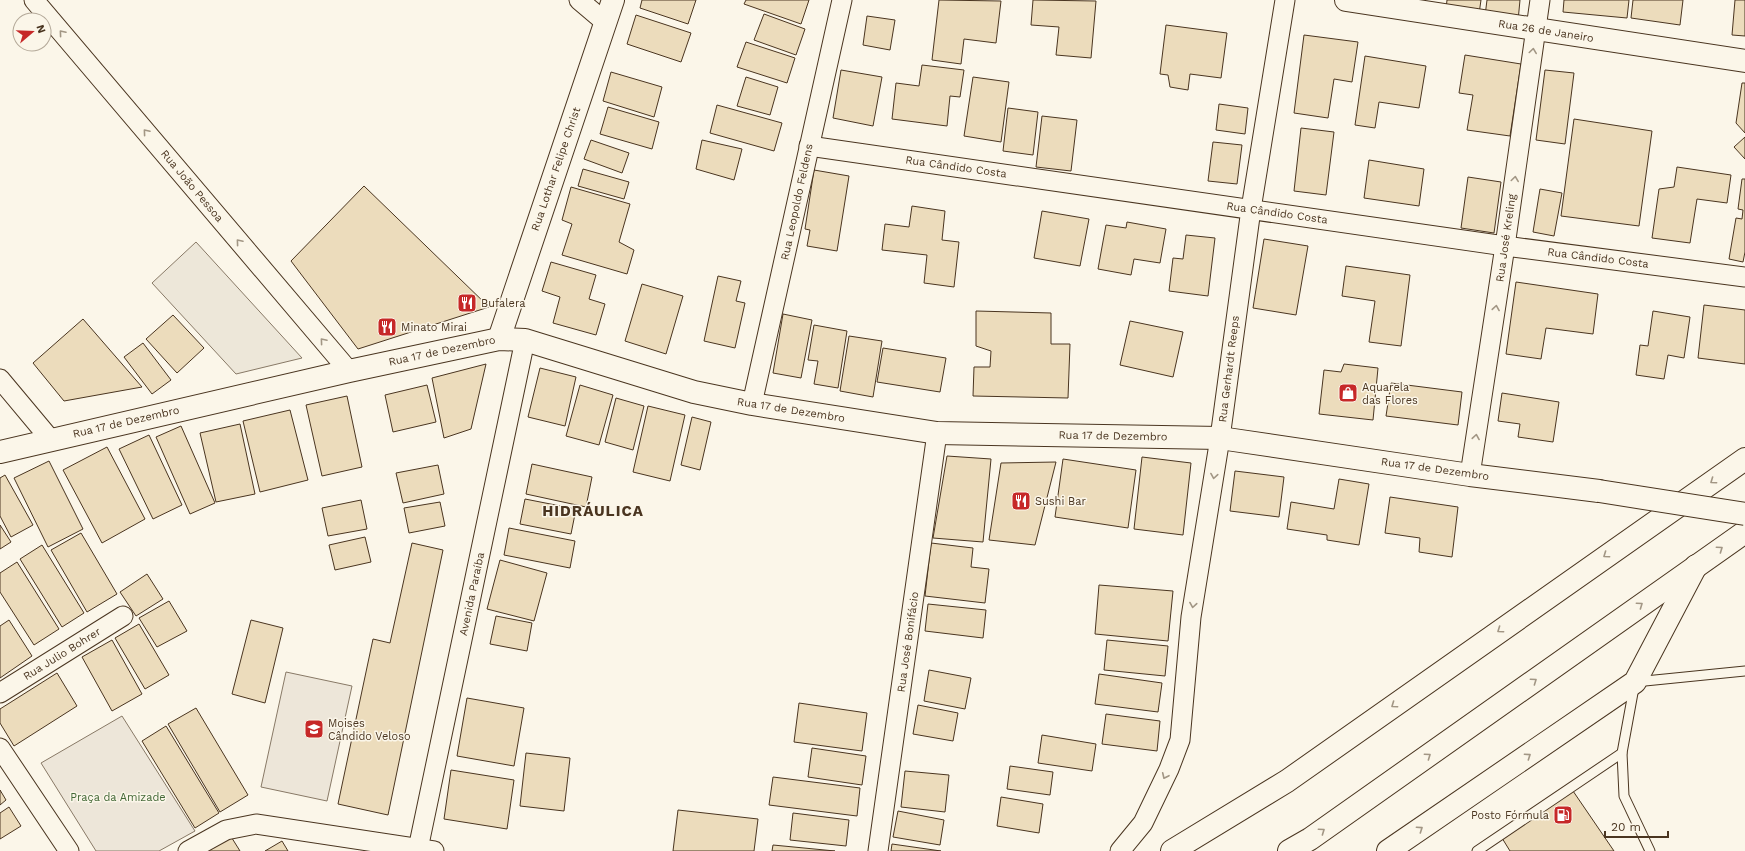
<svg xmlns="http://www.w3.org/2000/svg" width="1745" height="851" viewBox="0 0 1745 851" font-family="'Work Sans',sans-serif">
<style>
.green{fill:#ede6d9;stroke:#887966}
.parking{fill:#ede7d9;stroke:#887966}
.building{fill:#ecdcbc;stroke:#4a3520}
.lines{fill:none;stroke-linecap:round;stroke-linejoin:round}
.service-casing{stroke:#4a3520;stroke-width:11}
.minor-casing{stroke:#4a3520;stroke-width:21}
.tertiary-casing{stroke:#4a3520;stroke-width:24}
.secondary-casing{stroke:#4a3520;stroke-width:24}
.trunk-casing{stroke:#4a3520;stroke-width:24}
.service{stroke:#fbf6e9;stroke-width:9}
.minor{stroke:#fbf6e9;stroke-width:19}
.tertiary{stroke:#fbf6e9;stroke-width:22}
.secondary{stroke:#fbf6e9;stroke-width:22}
.trunk{stroke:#fbf6e9;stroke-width:22}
.secondary-bridge-casing{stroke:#4a3520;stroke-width:24;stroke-linecap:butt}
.secondary-bridge{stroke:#fbf6e9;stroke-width:22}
.oneway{stroke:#a29684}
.labels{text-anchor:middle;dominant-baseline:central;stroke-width:3;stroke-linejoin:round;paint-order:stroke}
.street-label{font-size:11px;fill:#4a3520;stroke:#fbf6e9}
.poi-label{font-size:11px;fill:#4a3520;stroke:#fbf6e9;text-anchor:start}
.park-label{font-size:11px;fill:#436837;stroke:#fbf6e9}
.district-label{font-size:15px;font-weight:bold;letter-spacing:1px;fill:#4a3520;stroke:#fbf6e9}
</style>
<rect width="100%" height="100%" fill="#fbf6e9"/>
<g class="green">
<polygon points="286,672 352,686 327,801 261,787"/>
<polygon points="122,716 195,831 159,851 96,851 41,763"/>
</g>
<polygon class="parking" points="196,242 302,358 236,374 152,283"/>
<g class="building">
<polygon points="642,0 696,0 688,24 640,8"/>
<polygon points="746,0 809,0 801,24 744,4"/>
<polygon points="939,0 1001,1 996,43 964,39 961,64 932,60"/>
<polygon points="1033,0 1096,1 1091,58 1056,55 1059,27 1031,25"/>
<polygon points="1447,0 1481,0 1479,14 1446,9"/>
<polygon points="1487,0 1520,0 1518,21 1485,16"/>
<polygon points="1564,0 1629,0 1627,18 1563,12"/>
<polygon points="1633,0 1683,0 1680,25 1631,18"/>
<polygon points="1735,0 1745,0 1745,36 1732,35"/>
<polygon points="764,14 805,29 796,55 754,40"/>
<polygon points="636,15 691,33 681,62 627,44"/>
<polygon points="867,16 895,20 890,50 863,45"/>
<polygon points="1166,25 1227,33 1221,78 1190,74 1188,90 1170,87 1168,75 1160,74"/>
<polygon points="1304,35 1358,42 1352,82 1334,79 1328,118 1294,113"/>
<polygon points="746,42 795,58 787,83 737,67"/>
<polygon points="1465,55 1521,64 1510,136 1467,130 1473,95 1459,93"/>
<polygon points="1365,56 1426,66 1419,108 1379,102 1375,128 1355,125"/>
<polygon points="922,65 964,70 960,97 950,96 947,126 892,119 896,83 919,86"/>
<polygon points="841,70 882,77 873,126 833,118"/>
<polygon points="1545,70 1574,73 1565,144 1536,140"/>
<polygon points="611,72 662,87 654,117 603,101"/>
<polygon points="746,77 778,87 770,115 737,106"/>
<polygon points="973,77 1009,82 1001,142 964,136"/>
<polygon points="1742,83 1745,83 1745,133 1736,123"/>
<polygon points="1219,104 1248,108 1245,134 1216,130"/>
<polygon points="717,105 782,123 774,151 710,133"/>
<polygon points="608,107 659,122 652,149 600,134"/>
<polygon points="1008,108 1038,112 1033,155 1003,151"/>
<polygon points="1042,116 1077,120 1071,171 1036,167"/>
<polygon points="1574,119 1652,131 1639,226 1561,216"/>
<polygon points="1301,128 1334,132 1326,195 1294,191"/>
<polygon points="1745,137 1745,159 1734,147"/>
<polygon points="591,140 629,153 622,173 584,159"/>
<polygon points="702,140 742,149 734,180 696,169"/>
<polygon points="1213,142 1242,145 1237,184 1208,181"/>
<polygon points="1369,160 1424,169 1419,206 1364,198"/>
<polygon points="1677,167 1731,175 1727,203 1697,199 1690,243 1652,238 1659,189 1674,187"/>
<polygon points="583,169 629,182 624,199 578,186"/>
<polygon points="814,170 849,176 837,251 807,246 810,230 805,229"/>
<polygon points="1468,177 1501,182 1494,233 1461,228"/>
<polygon points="1742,179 1745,179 1745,252 1743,262 1729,259 1736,218 1742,219 1743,210 1738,209"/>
<polygon points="364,186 489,307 358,349 291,261"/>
<polygon points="571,187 630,204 619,242 634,250 627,274 562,255 572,224 562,220"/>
<polygon points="1540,189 1562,193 1554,236 1533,232"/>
<polygon points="912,206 945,211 942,240 959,242 954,287 924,283 927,255 882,250 885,224 909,227"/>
<polygon points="1042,211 1089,219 1080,266 1034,258"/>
<polygon points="1127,222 1166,229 1160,263 1134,259 1131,275 1098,269 1106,225 1126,228"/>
<polygon points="1186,235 1215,238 1208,296 1169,291 1173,258 1183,259"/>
<polygon points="1264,239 1308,246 1296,315 1253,308"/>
<polygon points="551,262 596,275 589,299 605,304 596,335 553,323 560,297 542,291"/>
<polygon points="1346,266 1410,275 1401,346 1369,342 1375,301 1342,296"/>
<polygon points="718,276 741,281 736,301 745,303 735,348 704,341"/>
<polygon points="1516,282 1598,294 1593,334 1546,328 1541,359 1506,354"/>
<polygon points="642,284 683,296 666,354 625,341"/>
<polygon points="1704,305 1745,310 1745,364 1698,358"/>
<polygon points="976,311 1051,313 1051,344 1070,344 1068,398 973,396 974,367 990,367 991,351 976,346"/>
<polygon points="1653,311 1690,317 1684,358 1668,355 1664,379 1636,375 1640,345 1648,346"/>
<polygon points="783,314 812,320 801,378 773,373"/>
<polygon points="173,315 204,348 177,373 146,339"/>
<polygon points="83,319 142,387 64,401 33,363"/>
<polygon points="1130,321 1183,332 1173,377 1120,365"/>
<polygon points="814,325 847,331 838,388 814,384 818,361 808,360"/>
<polygon points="849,336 882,341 873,397 840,391"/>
<polygon points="143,343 171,380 152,394 124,357"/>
<polygon points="883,348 946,358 940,392 877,382"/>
<polygon points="486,364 471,429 444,438 432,378"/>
<polygon points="1344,364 1378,368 1373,420 1319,414 1324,370 1341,372"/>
<polygon points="540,368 576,377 565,426 528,417"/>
<polygon points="1391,383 1462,392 1458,425 1386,416"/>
<polygon points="427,385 436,422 393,432 385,395"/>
<polygon points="580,385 613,395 599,445 566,436"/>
<polygon points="1502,393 1559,402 1553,442 1518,437 1520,424 1498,421"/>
<polygon points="347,396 362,467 322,476 306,405"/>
<polygon points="616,398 644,406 633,450 605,442"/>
<polygon points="648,406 685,415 670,481 633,472"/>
<polygon points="290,410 308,480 260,492 243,421"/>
<polygon points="692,417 711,422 700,470 681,465"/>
<polygon points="240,424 255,494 216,502 200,433"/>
<polygon points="181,426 215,503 190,514 156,437"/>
<polygon points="149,435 182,505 153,519 119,449"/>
<polygon points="107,447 145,519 102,543 63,470"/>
<polygon points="947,456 991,459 983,542 933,538"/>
<polygon points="1142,457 1191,463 1183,535 1134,529"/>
<polygon points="1063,459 1136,470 1128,528 1055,517"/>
<polygon points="49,461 83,529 48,547 14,478"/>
<polygon points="1056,462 1035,545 989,540 1001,463"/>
<polygon points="532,464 592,477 586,507 526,494"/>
<polygon points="438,465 444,494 403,503 396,473"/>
<polygon points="1235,471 1284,477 1279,517 1230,511"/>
<polygon points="5,475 33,525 11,537 0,516 0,478"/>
<polygon points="1339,479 1369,484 1359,545 1327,540 1327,535 1287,529 1291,502 1334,509"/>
<polygon points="1390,497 1458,507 1452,557 1419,552 1420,538 1385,533"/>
<polygon points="525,499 576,509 571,534 520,524"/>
<polygon points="361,500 367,529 328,536 322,508"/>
<polygon points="440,502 445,526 409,533 404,508"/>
<polygon points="0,525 11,542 0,549"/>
<polygon points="509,528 575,541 570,568 504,555"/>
<polygon points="81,533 117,594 87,612 51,550"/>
<polygon points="365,537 371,562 335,570 329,545"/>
<polygon points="412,543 443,550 388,815 338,804 373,639 390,643"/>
<polygon points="931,543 973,548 971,567 989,569 985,603 925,596"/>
<polygon points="42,545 84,613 62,627 20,559"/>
<polygon points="500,560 547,573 534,621 487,609"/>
<polygon points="17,562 59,629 34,645 0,592 0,573"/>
<polygon points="147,574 163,599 136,616 120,592"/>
<polygon points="1099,585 1173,591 1168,641 1095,634"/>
<polygon points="169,601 187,631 157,647 139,618"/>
<polygon points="928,604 986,610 983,638 925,631"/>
<polygon points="496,616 532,623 527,651 490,644"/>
<polygon points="9,620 32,656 0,678 0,626"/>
<polygon points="251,620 283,628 265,703 232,694"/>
<polygon points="139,624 169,675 145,689 115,638"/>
<polygon points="112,640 142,694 112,711 82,657"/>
<polygon points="1107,640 1168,646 1165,676 1104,670"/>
<polygon points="929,670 971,678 965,709 924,701"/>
<polygon points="57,673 77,706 14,746 0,723 0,709"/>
<polygon points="1099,674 1162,683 1158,712 1095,704"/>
<polygon points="467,698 524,708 514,766 457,756"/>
<polygon points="799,703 867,713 862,751 794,742"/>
<polygon points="918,705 958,713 953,741 913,734"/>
<polygon points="196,708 248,795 220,812 168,724"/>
<polygon points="1106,714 1160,721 1157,751 1102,744"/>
<polygon points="166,726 219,813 195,828 142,741"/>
<polygon points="1042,735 1096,744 1092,771 1038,763"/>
<polygon points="812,748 866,756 862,785 808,777"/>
<polygon points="526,753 570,758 564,811 520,806"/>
<polygon points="1010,766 1053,772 1050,795 1007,789"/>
<polygon points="451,770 514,780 507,829 444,819"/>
<polygon points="905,771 949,775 945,812 901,807"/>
<polygon points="773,777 860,788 857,816 769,805"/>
<polygon points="0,790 6,800 0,805"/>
<polygon points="1573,791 1614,851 1510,851 1502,838"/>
<polygon points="1001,797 1043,804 1039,833 997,826"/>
<polygon points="9,807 21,826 0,839 0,813"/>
<polygon points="678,810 758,819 754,851 673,851"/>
<polygon points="898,811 944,820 940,845 893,837"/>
<polygon points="793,813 849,820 846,846 790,840"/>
<polygon points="230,835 240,851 202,851"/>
<polygon points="282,841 288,851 265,851"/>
<polygon points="892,844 941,851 891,851"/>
<polygon points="773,845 835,851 772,851"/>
</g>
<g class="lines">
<defs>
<g id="service">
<polyline points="1477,851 1622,753"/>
<polyline points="1650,851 1624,796 1622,753 1635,682 1745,671"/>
</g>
<g id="minor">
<polyline points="34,0 349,371"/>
<polyline points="579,0 605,22"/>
<polyline points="809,146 1505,246 1745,277"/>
<polyline points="0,379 51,440"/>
<polyline points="752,404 842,0"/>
<polyline points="1470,475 1505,246 1540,0"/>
<polyline points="0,693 123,616"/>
<polyline points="0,748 69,851"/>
<polyline points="418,849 525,340"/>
<polyline points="188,851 226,830 256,824 434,851"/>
<polyline points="878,851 937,433"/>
<polyline points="1120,851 1143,823 1169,769 1180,740 1191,617 1220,438 1251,209 1285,0"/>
</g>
<g id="tertiary">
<polyline points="1346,0 1745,61"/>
<polyline points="499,339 613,0"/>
</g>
<g id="secondary">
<polyline points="0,452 349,371 499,339 525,340 694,392 752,404 937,433 1220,438 1470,475 1599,491"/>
<polyline points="1388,851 1635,682 1696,566"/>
</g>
<g id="trunk">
<polyline points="1172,851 1287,781 1745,459"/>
<polyline points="1289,851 1310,839 1745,532"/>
</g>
</defs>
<use href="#service" class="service-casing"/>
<use href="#minor" class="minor-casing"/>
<use href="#tertiary" class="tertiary-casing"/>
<use href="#secondary" class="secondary-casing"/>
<use href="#trunk" class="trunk-casing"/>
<use href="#service" class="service"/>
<use href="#minor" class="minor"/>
<use href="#tertiary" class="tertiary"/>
<use href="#secondary" class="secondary"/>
<use href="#trunk" class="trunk"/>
<defs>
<polyline id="secondary-bridge" points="1599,491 1745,514"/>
</defs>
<use href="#secondary-bridge" class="secondary-bridge-casing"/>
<use href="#secondary-bridge" class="secondary-bridge"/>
</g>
<defs><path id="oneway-chevron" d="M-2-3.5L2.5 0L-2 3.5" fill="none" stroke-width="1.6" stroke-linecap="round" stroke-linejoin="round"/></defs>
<g class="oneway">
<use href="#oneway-chevron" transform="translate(62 33) rotate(-130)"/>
<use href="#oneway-chevron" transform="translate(1533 51) rotate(-82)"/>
<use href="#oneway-chevron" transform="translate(146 132) rotate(-130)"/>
<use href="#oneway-chevron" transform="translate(1515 179) rotate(-82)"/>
<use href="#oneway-chevron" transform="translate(239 242) rotate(-130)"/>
<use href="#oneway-chevron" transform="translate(1496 308) rotate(-81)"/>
<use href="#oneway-chevron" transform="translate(323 341) rotate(-130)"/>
<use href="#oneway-chevron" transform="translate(1476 437) rotate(-81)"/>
<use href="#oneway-chevron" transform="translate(1214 476) rotate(99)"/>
<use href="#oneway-chevron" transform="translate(1713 481) rotate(145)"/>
<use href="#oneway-chevron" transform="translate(1720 549) rotate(-35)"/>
<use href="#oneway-chevron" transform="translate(1606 555) rotate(145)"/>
<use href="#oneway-chevron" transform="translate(1193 605) rotate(99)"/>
<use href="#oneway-chevron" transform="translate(1640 605) rotate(-35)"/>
<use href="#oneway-chevron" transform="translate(1500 630) rotate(145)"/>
<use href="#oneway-chevron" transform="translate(1534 681) rotate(-35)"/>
<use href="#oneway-chevron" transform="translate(1394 705) rotate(145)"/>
<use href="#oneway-chevron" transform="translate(1428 756) rotate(-35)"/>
<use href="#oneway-chevron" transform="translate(1528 756) rotate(-34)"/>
<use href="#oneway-chevron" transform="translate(1165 776) rotate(115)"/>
<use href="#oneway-chevron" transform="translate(1420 829) rotate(-34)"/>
<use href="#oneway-chevron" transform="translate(1322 831) rotate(-35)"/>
</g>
<defs>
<symbol id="restaurant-square" viewBox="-11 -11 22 22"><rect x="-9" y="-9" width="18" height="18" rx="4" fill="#c62828" stroke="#fbf6e9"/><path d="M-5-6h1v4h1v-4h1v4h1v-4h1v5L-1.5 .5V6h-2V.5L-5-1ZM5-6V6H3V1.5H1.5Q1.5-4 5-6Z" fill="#fff"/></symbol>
<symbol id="shop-square" viewBox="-11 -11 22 22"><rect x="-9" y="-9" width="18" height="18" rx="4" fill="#c62828" stroke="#fbf6e9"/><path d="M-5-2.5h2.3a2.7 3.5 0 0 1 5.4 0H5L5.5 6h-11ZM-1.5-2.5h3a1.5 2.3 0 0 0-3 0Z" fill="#fff"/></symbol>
<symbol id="school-square" viewBox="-11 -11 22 22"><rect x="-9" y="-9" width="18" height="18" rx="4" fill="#c62828" stroke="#fbf6e9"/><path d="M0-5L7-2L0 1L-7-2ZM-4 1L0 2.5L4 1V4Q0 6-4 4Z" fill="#fff"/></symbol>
<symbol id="fuel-square" viewBox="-11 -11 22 22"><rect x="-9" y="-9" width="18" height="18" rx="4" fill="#c62828" stroke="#fbf6e9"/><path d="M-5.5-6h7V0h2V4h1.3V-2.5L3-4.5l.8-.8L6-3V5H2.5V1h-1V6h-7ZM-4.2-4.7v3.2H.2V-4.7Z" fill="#fff"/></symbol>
</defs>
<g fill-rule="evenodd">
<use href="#restaurant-square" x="456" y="292" width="22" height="22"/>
<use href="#restaurant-square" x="376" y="316" width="22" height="22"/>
<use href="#shop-square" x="1337" y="382" width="22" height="22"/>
<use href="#restaurant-square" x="1010" y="490" width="22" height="22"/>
<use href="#school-square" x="303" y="718" width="22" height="22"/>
<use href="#fuel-square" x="1552" y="804" width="22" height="22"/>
</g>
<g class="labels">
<g class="street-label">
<text transform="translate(1546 31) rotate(9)">Rua 26 de Janeiro</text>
<text transform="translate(956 167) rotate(8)">Rua Cândido Costa</text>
<text transform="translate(556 169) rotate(-71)">Rua Lothar Felipe Christ</text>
<text transform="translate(192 186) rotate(50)">Rua João Pessoa</text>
<text transform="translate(797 202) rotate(-78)">Rua Leopoldo Feldens</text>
<text transform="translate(1277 213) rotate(8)">Rua Cândido Costa</text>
<text transform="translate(1506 238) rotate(-82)">Rua José Kreling</text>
<text transform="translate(1598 258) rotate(7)">Rua Cândido Costa</text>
<text transform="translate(442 351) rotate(-12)">Rua 17 de Dezembro</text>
<text transform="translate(1229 369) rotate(-83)">Rua Gerhardt Reeps</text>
<text transform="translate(791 410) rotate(9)">Rua 17 de Dezembro</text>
<text transform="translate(126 422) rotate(-13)">Rua 17 de Dezembro</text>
<text transform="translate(1113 436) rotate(1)">Rua 17 de Dezembro</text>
<text transform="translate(1435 469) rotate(8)">Rua 17 de Dezembro</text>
<text transform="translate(472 594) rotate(-78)">Avenida Paraíba</text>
<text transform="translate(908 642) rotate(-82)">Rua José Bonifácio</text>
<text transform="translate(62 654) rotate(-32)">Rua Julio Bohrer</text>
</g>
<g class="poi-label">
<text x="481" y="303">Bufalera</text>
<text x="401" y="327">Minato Mirai</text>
<text x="1362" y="387">Aquarela<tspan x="1362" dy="13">das Flores</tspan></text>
<text x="1035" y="501">Sushi Bar</text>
<text x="328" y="723">Moises<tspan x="328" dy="13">Cândido Veloso</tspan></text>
<text x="1549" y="815" text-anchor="end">Posto Fórmula</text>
</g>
<g class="park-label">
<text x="118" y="797">Praça da Amizade</text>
</g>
<g class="district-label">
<text x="593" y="511">HIDRÁULICA</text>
</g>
</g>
<g transform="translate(32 32) rotate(71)"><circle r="19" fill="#fbf6e9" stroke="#b4a999"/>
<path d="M0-3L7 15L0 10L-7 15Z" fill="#c62828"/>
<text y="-6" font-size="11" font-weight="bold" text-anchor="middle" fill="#4a3520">N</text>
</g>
<path d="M1605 831v6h63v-6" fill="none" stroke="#4a3520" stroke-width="2"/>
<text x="1611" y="831" font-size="12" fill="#4a3520" stroke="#fbf6e9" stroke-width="3" paint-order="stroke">20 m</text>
</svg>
